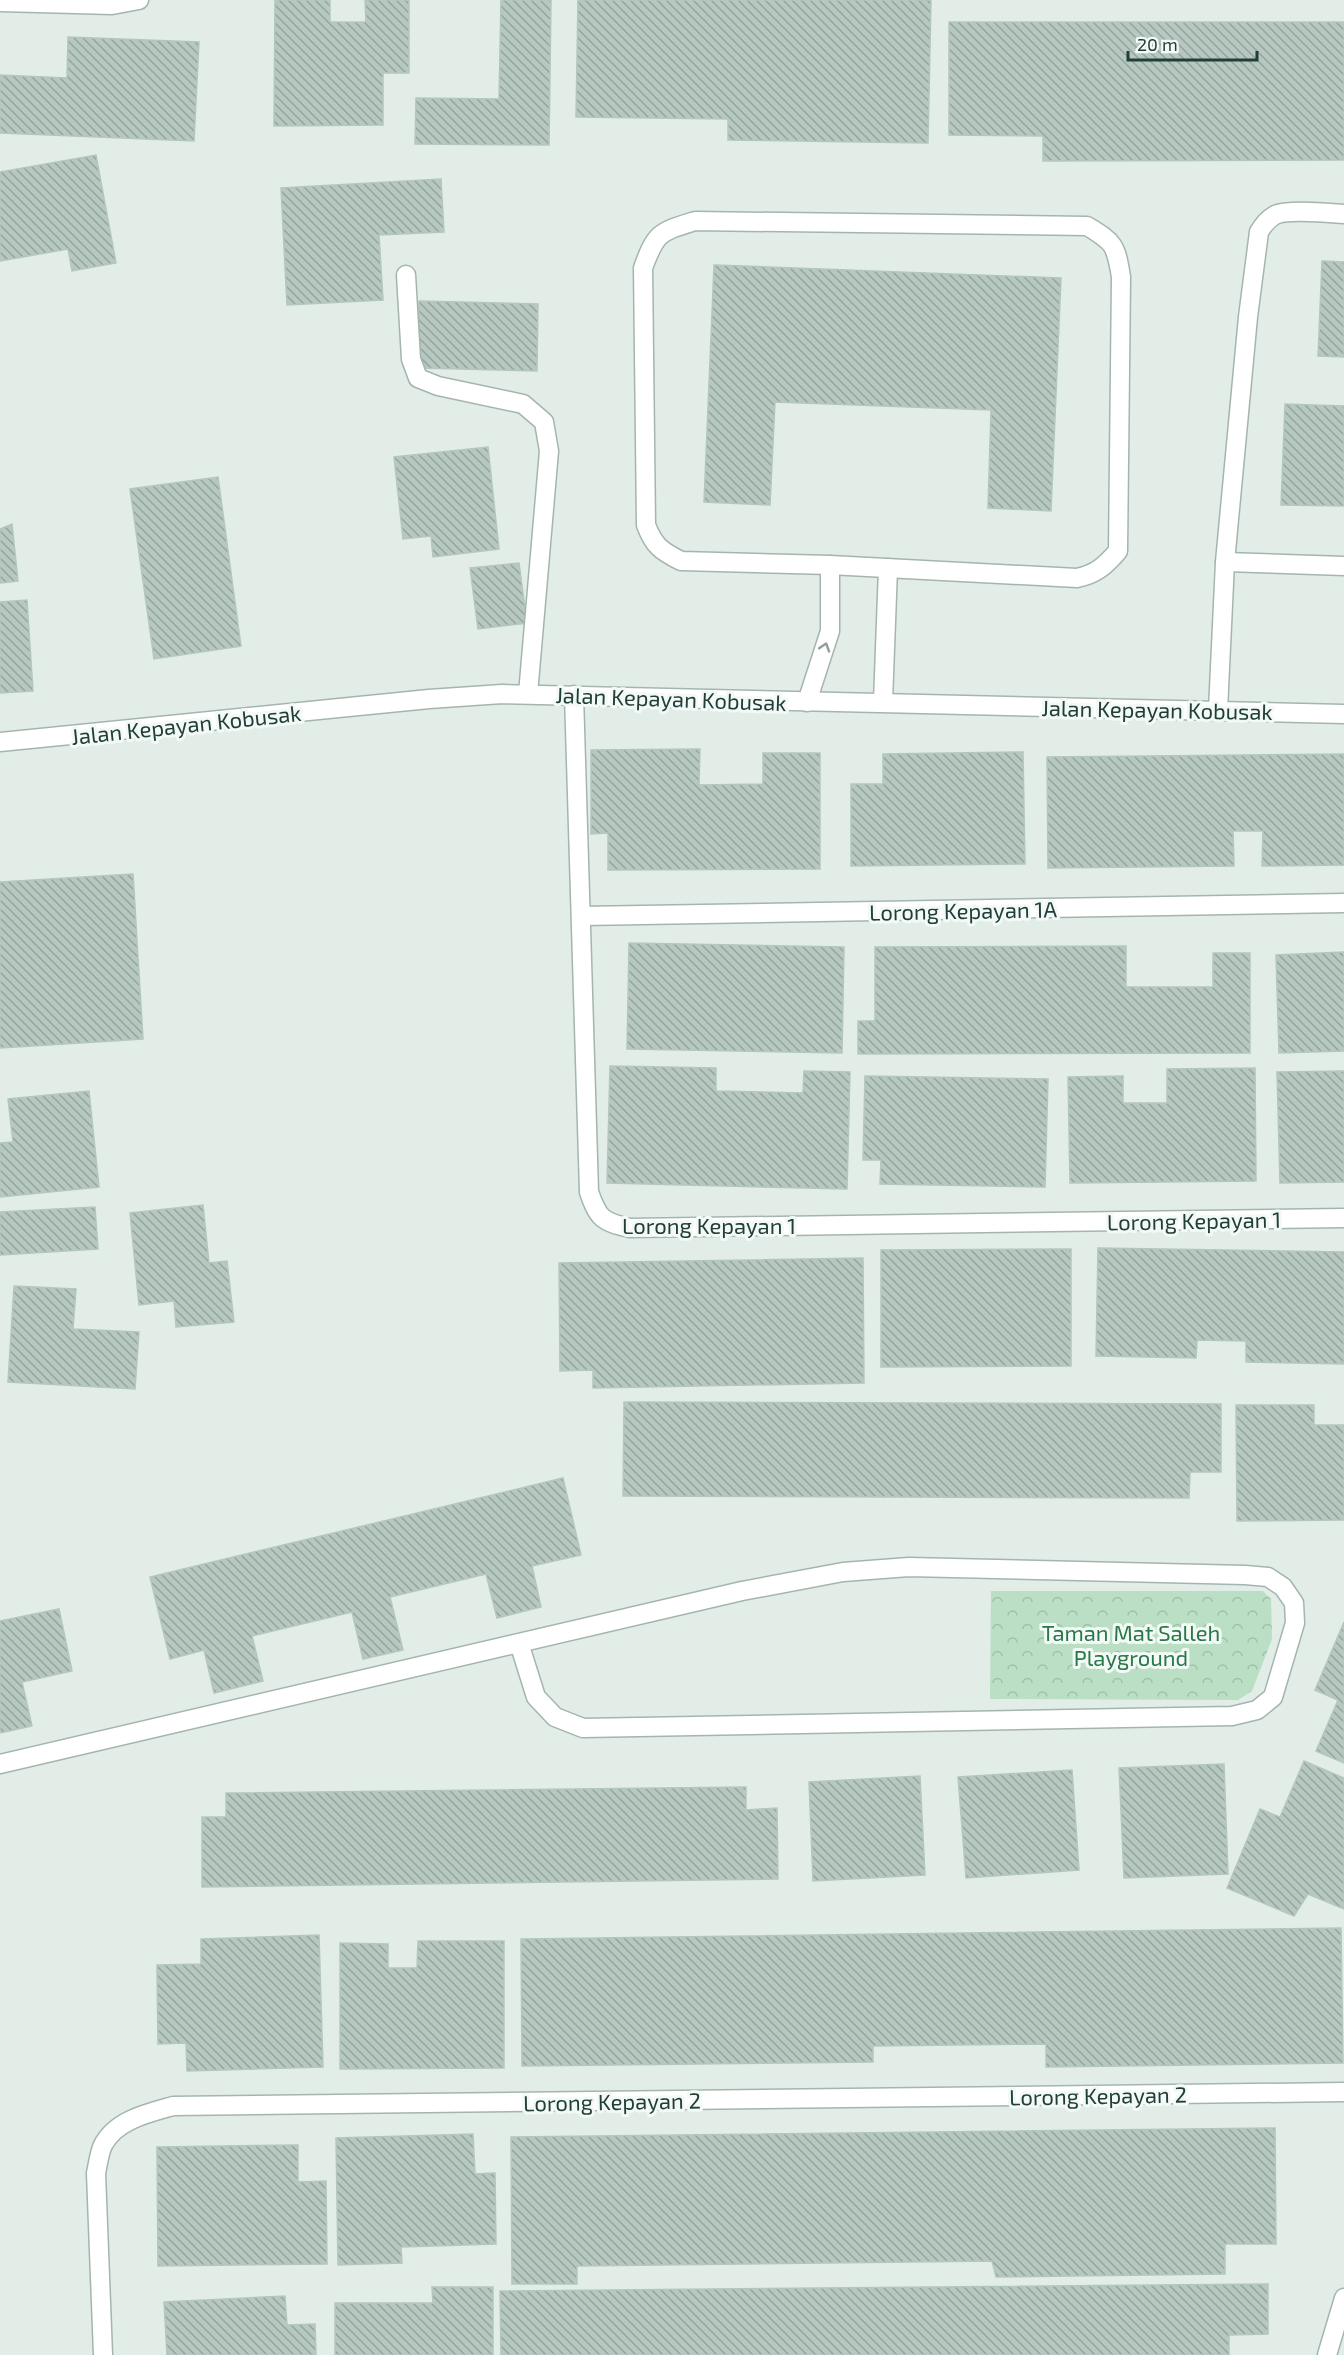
<svg xmlns="http://www.w3.org/2000/svg" width="1344" height="2355" viewBox="0 0 1344 2355" font-family="'Exo 2',sans-serif">
<style>
.park{fill:url(#park-crowns)}
.building{fill:url(#building-back-hatch);stroke:#b4c7bf;stroke-width:1.5}
.lines{fill:none;stroke-linecap:round;stroke-linejoin:round}
.minor-casing{stroke:#a4b5af;stroke-width:21}
.minor{stroke:#fff;stroke-width:18}
.oneway{stroke:#909f9b}
.labels{text-anchor:middle;dominant-baseline:central;stroke-width:6;stroke-linejoin:round;paint-order:stroke}
.street-label{font-size:22px;fill:#213f37;stroke:#f3f9f6}
.park-label{font-size:22px;fill:#297847;stroke:#f3f9f6}
</style>
<defs>
<pattern id="park-crowns" width="20" height="18" patternUnits="userSpaceOnUse" patternTransform="scale(1.5)"><rect width="20" height="18" fill="#badfc4"/><path d="M2 6a3 3 0 1 1 6 0M12 15a3 3 0 1 1 6 0" fill="none" stroke="#a0c0a9"/></pattern>
<pattern id="building-back-hatch" width="6" height="6" patternUnits="userSpaceOnUse" patternTransform="scale(1.5)"><rect width="6" height="6" fill="#b7c8c1"/><path d="M-1 5l2 2M0 0l6 6M5-1l2 2" fill="none" stroke="#94a49e"/></pattern>
</defs>
<rect width="100%" height="100%" fill="#e2ede8"/>
<polygon class="park" points="991,1591 1263,1591 1271,1599 1272,1639 1252,1691 1238,1700 990,1699"/>
<g class="building">
<polygon points="275,0 330,0 330,22 366,22 365,0 409,0 409,73 383,73 383,125 274,126"/>
<polygon points="501,0 551,0 549,145 415,144 416,98 499,99"/>
<polygon points="578,0 931,0 928,143 728,140 728,119 576,117"/>
<polygon points="949,22 1344,22 1344,160 1043,161 1043,136 949,135"/>
<polygon points="68,37 199,42 194,141 0,133 0,75 67,78"/>
<polygon points="96,155 116,263 72,271 68,249 0,261 0,172"/>
<polygon points="441,179 444,232 379,235 383,300 287,305 281,188"/>
<polygon points="1322,261 1344,262 1344,357 1318,356"/>
<polygon points="714,265 1061,278 1051,511 988,508 991,410 775,402 770,505 704,502"/>
<polygon points="419,301 538,304 537,371 417,368"/>
<polygon points="1285,404 1344,406 1344,506 1281,505"/>
<polygon points="488,447 499,549 433,557 431,536 403,539 394,457"/>
<polygon points="218,477 241,646 154,659 130,489"/>
<polygon points="12,524 18,581 0,583 0,529"/>
<polygon points="519,563 527,623 478,629 470,568"/>
<polygon points="27,600 33,691 0,693 0,602"/>
<polygon points="700,749 699,785 763,784 763,753 820,753 820,869 608,870 608,833 591,834 591,750"/>
<polygon points="1023,752 1025,864 851,866 851,784 883,784 883,754"/>
<polygon points="1344,754 1344,865 1262,866 1263,831 1233,831 1234,866 1048,868 1047,757"/>
<polygon points="133,874 143,1039 0,1048 0,882"/>
<polygon points="629,943 844,947 842,1053 627,1049"/>
<polygon points="1126,946 1126,987 1213,987 1213,953 1250,953 1250,1053 858,1054 858,1021 875,1021 875,947"/>
<polygon points="1344,952 1344,1051 1279,1053 1276,955"/>
<polygon points="610,1066 716,1068 716,1091 803,1093 804,1071 850,1072 847,1189 607,1183"/>
<polygon points="1255,1068 1256,1181 1070,1183 1068,1077 1123,1076 1123,1103 1167,1103 1167,1069"/>
<polygon points="1344,1071 1344,1182 1280,1183 1277,1072"/>
<polygon points="865,1076 1048,1079 1045,1187 880,1184 881,1160 863,1160"/>
<polygon points="89,1091 99,1187 0,1197 0,1143 13,1142 8,1099"/>
<polygon points="203,1205 209,1263 227,1261 234,1322 176,1327 174,1301 139,1305 130,1213"/>
<polygon points="95,1207 98,1249 0,1255 0,1212"/>
<polygon points="1098,1248 1344,1252 1344,1364 1246,1362 1246,1341 1197,1340 1196,1358 1096,1356"/>
<polygon points="1071,1249 1071,1366 881,1367 881,1250"/>
<polygon points="863,1258 864,1383 593,1388 593,1370 560,1371 559,1263"/>
<polygon points="14,1286 76,1289 73,1329 139,1332 135,1389 8,1382"/>
<polygon points="624,1402 1221,1404 1221,1472 1190,1472 1189,1498 623,1496"/>
<polygon points="1236,1405 1314,1405 1314,1425 1344,1425 1344,1520 1237,1521"/>
<polygon points="563,1478 581,1555 532,1566 541,1607 497,1618 486,1574 390,1597 403,1650 363,1659 352,1612 252,1636 263,1681 214,1693 204,1650 170,1659 150,1577"/>
<polygon points="59,1609 72,1671 22,1682 32,1726 0,1733 0,1621"/>
<polygon points="1344,1622 1344,1763 1316,1751 1338,1700 1315,1690"/>
<polygon points="1304,1761 1344,1778 1344,1909 1308,1894 1294,1916 1227,1888 1260,1809 1280,1817"/>
<polygon points="1224,1764 1228,1874 1124,1878 1119,1768"/>
<polygon points="1072,1770 1079,1870 966,1878 958,1777"/>
<polygon points="920,1776 925,1875 813,1881 809,1782"/>
<polygon points="746,1787 746,1810 777,1808 778,1879 202,1887 202,1817 226,1817 226,1793"/>
<polygon points="1341,1928 1343,2063 1046,2067 1046,2044 873,2046 873,2062 522,2066 521,1939"/>
<polygon points="319,1935 323,2067 187,2071 186,2043 158,2044 157,1965 201,1964 201,1939"/>
<polygon points="418,1941 504,1941 504,2068 340,2069 340,1943 388,1944 388,1968 417,1968"/>
<polygon points="1275,2128 1276,2244 1225,2244 1225,2274 996,2277 992,2261 577,2266 577,2284 512,2284 511,2137"/>
<polygon points="473,2134 475,2174 495,2173 496,2244 401,2247 402,2263 338,2265 336,2138"/>
<polygon points="298,2145 298,2182 326,2181 327,2264 158,2266 157,2147"/>
<polygon points="1268,2284 1268,2334 1229,2335 1229,2355 501,2355 500,2291"/>
<polygon points="432,2287 493,2287 493,2355 335,2355 335,2303 433,2303"/>
<polygon points="285,2296 287,2325 315,2324 316,2355 167,2355 164,2302"/>
</g>
<g class="lines">
<defs>
<g id="minor">
<polyline points="0,2 112,5 139,0"/>
<path d="M695 221 1087 226C1114 242 1116 245 1121 277L1118 551C1105 566 1096 574 1077 578L830 565 681 561C661 551 654 546 646 525L643 268C656 232 660 232 695 221Z"/>
<polyline points="406,275 411,359 418,378 438,386 523,404 544,422 549,451 528,694"/>
<polyline points="1225,562 1344,566"/>
<path d="M574 695 589 1192C598 1218 602 1222 630 1228L1344 1218"/>
<polyline points="807,702 830,631 830,565"/>
<polyline points="883,702 888,568"/>
<path d="M1218 710 1225 562 1248 317 1259 232C1263 225 1268 219 1275 215 1288 209 1328 213 1344 214"/>
<polyline points="0,742 429,699 502,694 1344,714"/>
<polyline points="582,916 1344,903"/>
<polyline points="0,1764 742,1591 843,1572 909,1567 1245,1575 1268,1577 1283,1587 1294,1603 1295,1623 1273,1697 1257,1710 1232,1716 583,1728 555,1717 536,1697 519,1643"/>
<path d="M103 2355 96 2173C98 2165 99 2153 103 2145 116 2120 148 2113 173 2106L1344 2092"/>
<polyline points="1327,2355 1344,2298"/>
</g>
</defs>
<use href="#minor" class="minor-casing"/>
<use href="#minor" class="minor"/>
</g>
<defs><path id="oneway-chevron" d="M-2-3.5L2.5 0L-2 3.5" fill="none" stroke-width="1.6" stroke-linecap="round" stroke-linejoin="round" transform="scale(1.5)"/></defs>
<use class="oneway" href="#oneway-chevron" transform="translate(825 647) rotate(-72)"/>
<g class="labels">
<g class="street-label">
<text transform="translate(671 698) rotate(2)">Jalan Kepayan Kobusak</text>
<text transform="translate(1157 709) rotate(1)">Jalan Kepayan Kobusak</text>
<text transform="translate(186 724) rotate(-6)">Jalan Kepayan Kobusak</text>
<text transform="translate(963 910) rotate(-1)">Lorong Kepayan 1A</text>
<text transform="translate(1194 1220) rotate(-1)">Lorong Kepayan 1</text>
<text x="709" y="1225">Lorong Kepayan 1</text>
<text transform="translate(1098 2095) rotate(-1)">Lorong Kepayan 2</text>
<text transform="translate(612 2101) rotate(-1)">Lorong Kepayan 2</text>
</g>
<g class="park-label">
<text x="1131" y="1632">Taman Mat Salleh<tspan x="1131" dy="25">Playground</tspan></text>
</g>
</g>
<path d="M1128 51v9h129v-9" fill="none" stroke="#213f37" stroke-width="3"/>
<text x="1137" y="51" font-size="18" fill="#213f37" stroke="#f3f9f6" stroke-width="4.5" paint-order="stroke">20 m</text>
</svg>
